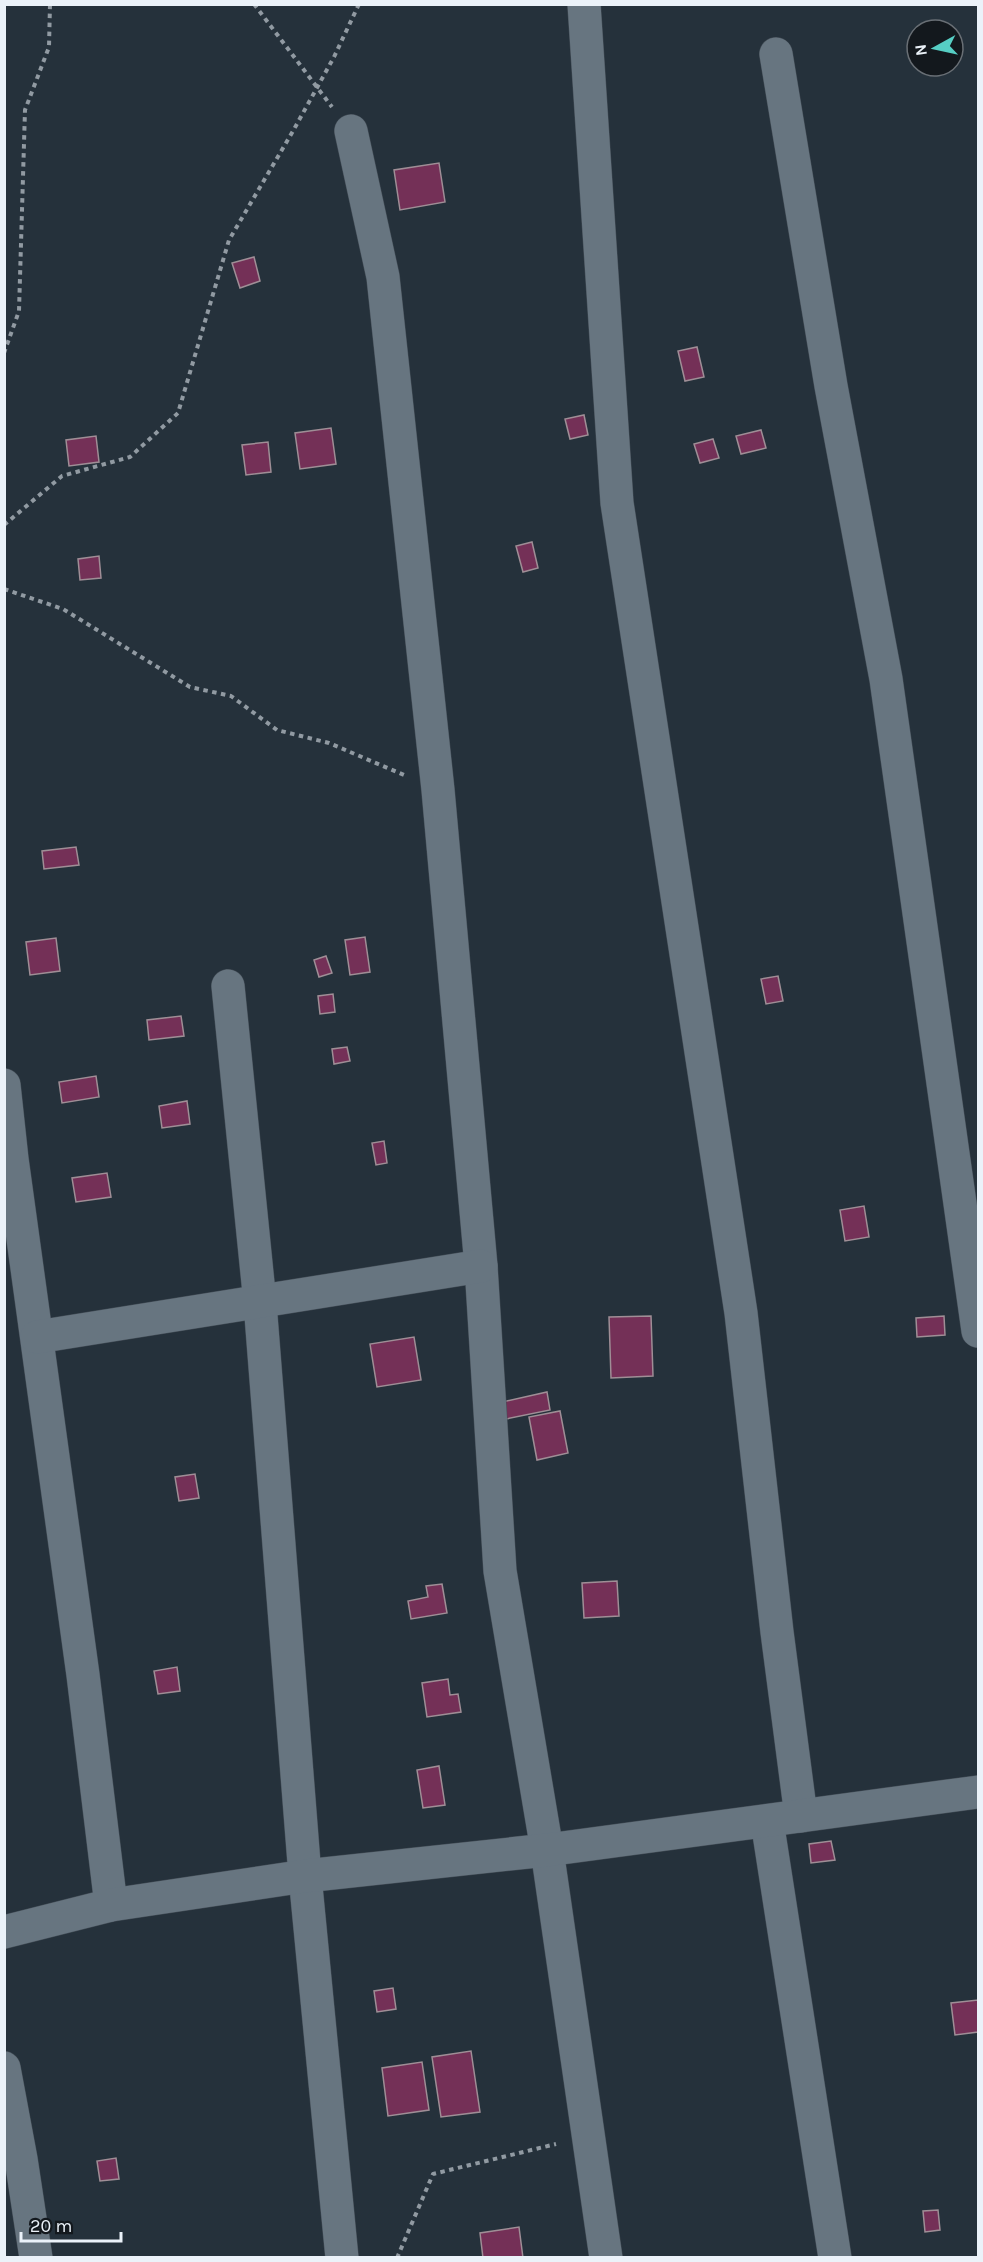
<svg xmlns="http://www.w3.org/2000/svg" width="983" height="2262" viewBox="0 0 983 2262" font-family="Karla,sans-serif">
<style>
.building{fill:#743057;stroke:#9f8e96;stroke-width:1.5}
.lines{fill:none;stroke-linecap:round;stroke-linejoin:round}
.minor-casing{stroke:#434d56;stroke-width:34}
.path{stroke:#919aa2;stroke-width:4;stroke-dasharray:4.5 4.5;stroke-linecap:butt}
.minor{stroke:#677580;stroke-width:33}
</style>
<rect width="100%" height="100%" fill="#25313b"/>
<g class="building">
<polygon points="439,163 445,202 400,210 394,170"/>
<polygon points="254,257 260,281 240,288 232,263"/>
<polygon points="697,347 704,377 685,381 678,351"/>
<polygon points="584,415 588,435 570,439 565,419"/>
<polygon points="331,428 336,464 300,469 295,433"/>
<polygon points="761,430 766,448 741,454 736,436"/>
<polygon points="96,436 99,462 69,466 66,440"/>
<polygon points="713,439 719,458 700,463 694,444"/>
<polygon points="268,442 271,472 246,475 242,445"/>
<polygon points="532,542 538,568 523,572 516,546"/>
<polygon points="99,556 101,578 80,580 78,559"/>
<polygon points="76,847 79,865 44,869 42,851"/>
<polygon points="365,937 370,972 350,975 345,940"/>
<polygon points="56,938 60,971 30,975 26,942"/>
<polygon points="326,956 332,973 319,977 314,960"/>
<polygon points="778,976 783,1001 766,1004 761,979"/>
<polygon points="333,994 335,1012 320,1014 318,996"/>
<polygon points="181,1016 184,1036 149,1040 147,1020"/>
<polygon points="347,1047 350,1061 334,1064 332,1049"/>
<polygon points="96,1076 99,1097 62,1103 59,1082"/>
<polygon points="187,1101 190,1124 162,1128 159,1106"/>
<polygon points="384,1141 387,1163 376,1165 372,1143"/>
<polygon points="107,1173 111,1197 76,1202 72,1178"/>
<polygon points="864,1206 869,1237 845,1241 840,1210"/>
<polygon points="651,1316 653,1376 611,1378 609,1317"/>
<polygon points="944,1316 945,1335 917,1337 916,1318"/>
<polygon points="414,1337 421,1380 377,1387 370,1344"/>
<polygon points="547,1392 550,1410 506,1419 502,1402"/>
<polygon points="560,1411 568,1453 537,1460 529,1417"/>
<polygon points="195,1474 199,1498 179,1501 175,1477"/>
<polygon points="617,1581 619,1616 584,1618 582,1583"/>
<polygon points="442,1584 447,1613 411,1619 408,1601 428,1597 426,1586"/>
<polygon points="177,1667 180,1691 158,1694 154,1671"/>
<polygon points="448,1679 450,1695 458,1694 461,1712 427,1717 422,1683"/>
<polygon points="439,1766 445,1805 423,1808 417,1770"/>
<polygon points="831,1841 835,1860 811,1863 809,1844"/>
<polygon points="393,1988 396,2009 377,2012 374,1991"/>
<polygon points="978,2000 978,2032 955,2035 951,2003"/>
<polygon points="471,2051 480,2112 441,2117 432,2057"/>
<polygon points="422,2062 429,2110 388,2116 382,2068"/>
<polygon points="116,2158 119,2179 100,2181 97,2161"/>
<polygon points="938,2210 940,2230 925,2232 923,2211"/>
<polygon points="519,2227 523,2258 483,2258 480,2233"/>
</g>
<g class="lines">
<defs>
<g id="minor">
<polyline points="584,4 617,503 741,1313 777,1632 801,1816"/>
<polyline points="776,54 831,386 886,679 978,1331"/>
<polyline points="351,131 383,277 438,790 481,1266 500,1571 547,1850 606,2258"/>
<polyline points="228,986 260,1303 305,1876 342,2258"/>
<polyline points="4,1085 12,1159 83,1675 111,1905"/>
<polyline points="37,1337 481,1266"/>
<polyline points="767,1821 835,2258"/>
<polyline points="4,1932 111,1905 305,1876 547,1850 978,1792"/>
<polyline points="4,2068 21,2159 36,2258"/>
</g>
</defs>
<use href="#minor" class="minor-casing"/>
<g class="path">
<polyline points="254,4 332,107"/>
<polyline points="4,353 19,311 25,110 49,47 50,4"/>
<polyline points="4,525 62,476 130,457 178,413 229,240 293,131 334,57 359,4"/>
<polyline points="4,589 63,609 190,687 231,696 277,730 329,743 404,775"/>
<polyline points="397,2258 433,2174 556,2144"/>
</g>
<use href="#minor" class="minor"/>
</g>
<rect width="983" height="2262" fill="none" stroke="#ebf2f9" stroke-width="12"/>
<g transform="translate(935 48) rotate(262)"><circle r="28" fill="#13181d" stroke="#696f75" stroke-width="1.5"/>
<path d="M0-4.5L10 22L0 15L-10 22Z" fill="#56cec4"/>
<text y="-9" font-size="16" font-weight="bold" text-anchor="middle" fill="#ebf2f9">N</text>
</g>
<path d="M21 2232v9h100v-9" fill="none" stroke="#ebf2f9" stroke-width="3"/>
<text x="30" y="2232" font-size="18" fill="#ebf2f9" stroke="#13181d" stroke-width="4.5" paint-order="stroke">20 m</text>
</svg>
